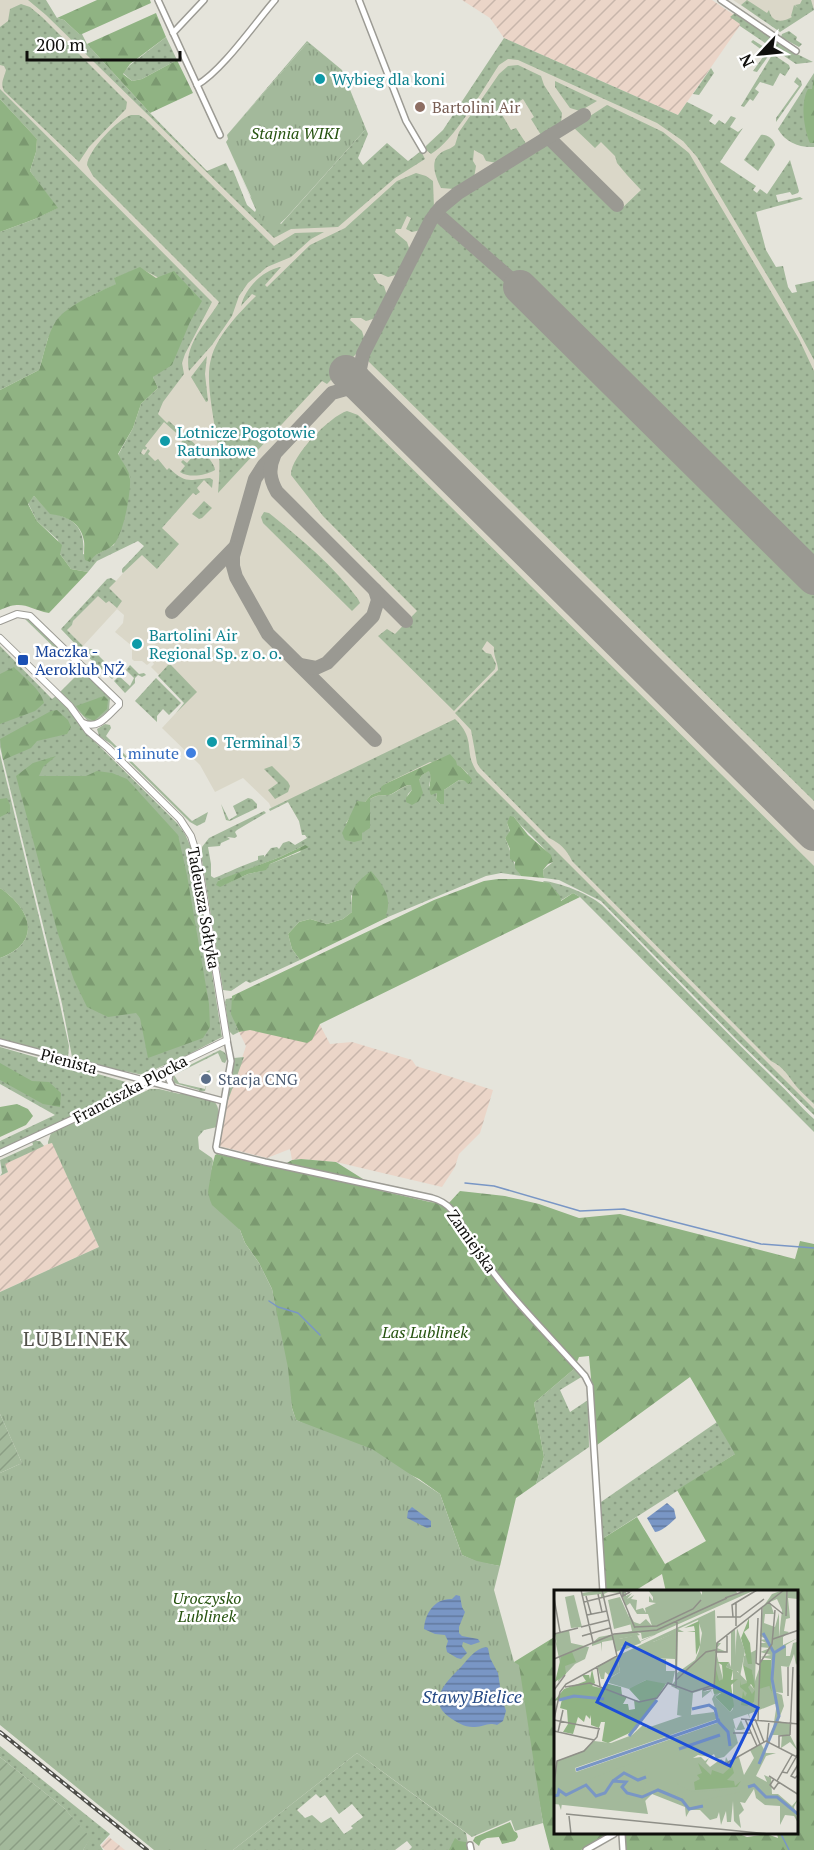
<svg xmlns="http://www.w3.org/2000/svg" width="814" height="1850" viewBox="0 0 814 1850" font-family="'PT Serif',serif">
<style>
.built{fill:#dad7c8}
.industrial{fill:url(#industrial-furrows)}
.grass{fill:url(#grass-dots);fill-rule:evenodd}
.forest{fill:url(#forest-firs)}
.park{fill:url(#park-tufts)}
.garden{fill:url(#garden-furrows)}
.water{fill:url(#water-rules)}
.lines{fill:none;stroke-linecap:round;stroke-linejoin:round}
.stream{stroke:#7996c5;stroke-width:1.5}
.taxiway{stroke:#9a9992;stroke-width:14}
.runway{stroke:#9a9992;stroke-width:34}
.minor-casing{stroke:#9c9b94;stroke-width:8}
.tertiary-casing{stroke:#9c9b94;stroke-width:8}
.minor{stroke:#fff;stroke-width:5}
.tertiary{stroke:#fff;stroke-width:6}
.rail-casing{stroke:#4e4e49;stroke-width:4}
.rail{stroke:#fff;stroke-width:1.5;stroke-dasharray:4.5;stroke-linecap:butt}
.culture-dot{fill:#0f9aa8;stroke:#fff;stroke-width:2}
.education-dot{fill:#8d6e63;stroke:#fff;stroke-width:2}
.transit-dot{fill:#1a4fb4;stroke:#fff;stroke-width:2}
.shop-dot{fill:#3f7fe0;stroke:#fff;stroke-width:2}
.service-dot{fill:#5c6f8a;stroke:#fff;stroke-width:2}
.labels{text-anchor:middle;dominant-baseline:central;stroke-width:5;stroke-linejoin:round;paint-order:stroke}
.culture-label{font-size:16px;fill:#0d838f;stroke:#fff;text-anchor:start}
.education-label{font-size:16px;fill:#785e54;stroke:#fff;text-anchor:start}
.park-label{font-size:16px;font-style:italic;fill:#26530f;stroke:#fff}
.transit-label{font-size:16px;fill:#164399;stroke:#fff;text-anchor:start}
.shop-label{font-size:16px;fill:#366cbe;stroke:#fff;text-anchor:end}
.street-label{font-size:16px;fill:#0f0f0c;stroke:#fff}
.service-label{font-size:16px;fill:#4e5e75;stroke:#fff;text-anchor:start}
.water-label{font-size:18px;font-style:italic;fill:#274b86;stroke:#fff}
.quarter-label{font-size:20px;letter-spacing:1.5px;fill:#53514b;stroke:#fff}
.inset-river{fill:none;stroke:#7996c5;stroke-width:3}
.inset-road{fill:none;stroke:#8f8f88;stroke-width:1.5}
.view{fill:#1d4ed8;fill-opacity:0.15;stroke:#1d4ed8;stroke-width:3}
.inset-edge{fill:none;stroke:#0f0f0c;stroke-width:3}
</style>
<defs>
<pattern id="industrial-furrows" width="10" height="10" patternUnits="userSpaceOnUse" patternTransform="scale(1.5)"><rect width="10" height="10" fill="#ebd5c8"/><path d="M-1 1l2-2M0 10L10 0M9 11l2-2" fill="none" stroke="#c8b6ab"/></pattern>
<pattern id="grass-dots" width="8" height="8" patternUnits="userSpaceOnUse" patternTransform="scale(1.5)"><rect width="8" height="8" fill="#a3b99b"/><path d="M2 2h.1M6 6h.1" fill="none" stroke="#8b9e84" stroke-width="1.8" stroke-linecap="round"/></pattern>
<pattern id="forest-firs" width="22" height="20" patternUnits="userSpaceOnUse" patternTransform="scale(1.5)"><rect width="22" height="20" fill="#90b383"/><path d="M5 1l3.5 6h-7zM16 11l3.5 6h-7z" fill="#7b9970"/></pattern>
<pattern id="park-tufts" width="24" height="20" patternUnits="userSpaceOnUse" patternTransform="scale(1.5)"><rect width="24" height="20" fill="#a3b99b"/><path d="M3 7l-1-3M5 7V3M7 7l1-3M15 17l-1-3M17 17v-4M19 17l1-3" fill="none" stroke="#8b9e84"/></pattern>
<pattern id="garden-furrows" width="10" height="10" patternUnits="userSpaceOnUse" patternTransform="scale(1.5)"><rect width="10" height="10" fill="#a3b99b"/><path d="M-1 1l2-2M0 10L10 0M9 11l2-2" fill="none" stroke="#8b9e84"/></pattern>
<pattern id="water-rules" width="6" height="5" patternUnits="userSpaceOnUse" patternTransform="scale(1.5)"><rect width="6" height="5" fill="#7996c5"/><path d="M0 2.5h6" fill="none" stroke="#62799e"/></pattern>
</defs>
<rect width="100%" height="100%" fill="#e5e4db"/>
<g class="built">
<polygon points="0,0 32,0 275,237 285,227 338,226 426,147 426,146 439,134 452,133 507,52 677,128 694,148 814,352 814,1115 469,769 299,821 288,802 272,810 269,803 243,778 215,792 200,765 162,728 186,702 151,667 154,664 152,661 147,665 142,661 134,661 132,659 132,646 115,632 123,623 124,615 117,609 83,646 67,630 72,625 73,621 113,580 116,581 124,572 184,502 128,446 179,378 0,92"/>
<polygon points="733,0 814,0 814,9 778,30"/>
</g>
<g class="industrial">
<polygon points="462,0 712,0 743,21 678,115 504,38 490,18"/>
<polygon points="320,1025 330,1044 352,1042 412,1060 416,1066 493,1090 480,1133 459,1154 455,1167 442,1187 336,1162 301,1159 292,1160 290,1149 267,1158 219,1146 227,1103 246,1046 238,1030"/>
<polygon points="52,1142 99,1247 0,1292 0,1176 8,1172 4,1164"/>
<polygon points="109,1837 125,1850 105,1850 101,1846"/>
</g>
<g class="grass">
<polygon points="28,0 46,0 57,18 64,20 79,34 82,34 87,44 150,113 207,171 226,163 230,171 233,170 247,205 255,212 256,210 226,142 250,196 281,224 365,130 307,43 227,135 307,41 342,70 368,134 358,158 363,165 387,143 408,161 421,151 425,159 395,178 338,227 291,229 274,238 46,15"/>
<path d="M747 0 767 13 769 10C772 24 783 22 792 17L791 16 794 5 798 8 795 5 800 4 802 0H811L814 10 780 32 741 5Z"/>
<path d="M21 4 30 7 42 17 127 102 126 109 89 147 79 162 4 91C0 82 4 79 6 70L4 66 0 65V27L8 21 10 9Z"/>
<polygon points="735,13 795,53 813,62 796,64 740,26 740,24 730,17"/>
<polygon points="789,31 797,37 796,40 802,44 799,47 781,37 782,34"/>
<polygon points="166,37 177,60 142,79 132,81 123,73 130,65"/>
<path d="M504 38 678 115 687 102 713 115 709 121 715 125 719 120 725 124 731 116 736 118 730 127 738 132 743 128 720 162 756 186 753 190 757 193 760 189 767 194 790 160 799 191 798 193 792 195 790 192 776 195 778 202 800 197 803 199 756 212 766 250 776 267 783 266 788 287 792 293 797 292 795 285 814 281V360L784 304 697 157 683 141 657 123 518 60 508 59 499 65C483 89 454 141 431 154L425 149 426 146 443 130Z"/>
<polygon points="753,40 770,51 769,55 757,72 753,71 766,53 751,42"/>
<polygon points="772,55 774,55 789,65 790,68 785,76 780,73 773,86 760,82 755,89 759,92 753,101 750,99 744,107 741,106"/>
<path d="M518 65 541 76 544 85 562 113 561 123 541 135 531 119 534 117 523 99 501 113 511 130 516 128 527 145 497 163 486 161 483 155 474 150 473 161 476 166 474 178 454 189 441 188C435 176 429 160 442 152 447 149 451 149 455 145L459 132 499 74 508 66Z"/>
<polygon points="711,68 714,73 699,95 693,94"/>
<path d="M814 73V147C799 148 785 142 778 129Z"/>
<polygon points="797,77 801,81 802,85 776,122 776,118 799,86 794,82"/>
<polygon points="555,81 597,101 580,111 570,108 555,87"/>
<path d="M0 89 212 302 185 354 182 363 184 374 163 402 158 414 167 423 169 421C180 432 215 458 215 470 205 476 189 478 180 472L185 466 181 462 183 460 187 463 194 455 181 443 183 439 164 422 145 446 147 448 145 450 143 449 141 453 144 455 148 449 150 451 148 454 155 461 158 459 167 470 169 468C186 484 189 480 210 478L213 480 212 488 204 480 197 488 200 492 196 495 193 493 162 528 179 544 157 569 142 555 123 573 122 572V569L144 546 138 541 97 561 88 572 71 569 60 554 58 540 37 521 28 503 34 496 50 513C74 517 86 529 83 554L92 557 114 545 130 477 118 455 133 428 141 404 158 388 153 377 201 300 140 268 115 278 117 284 90 296 48 338 39 370 0 390V232L35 219 57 208 30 171 36 152 37 139 0 99Z"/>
<polygon points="607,105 663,132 689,153 799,339 814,371 814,801 365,358 434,224 443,210 455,199 548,142 554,145 619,211 641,190 627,175 617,163 615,156 601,142 595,148 573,127"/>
<path d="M131 115H139L145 119 274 246 295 233 324 232 311 239 291 257 267 267 248 283 239 296 232 316 212 345 189 371C183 344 208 322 219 302L93 176 87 165C88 150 118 119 131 115Z"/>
<path d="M761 135C766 134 774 139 775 145L758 171 744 160Z"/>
<path d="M416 173 426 176 433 181 434 208 421 230 412 232 406 229 411 218 407 216 401 229H396L395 232 407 242 410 251 399 274 388 277 381 274H373L378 283 384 286 387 296 376 318 366 321 361 318H351L350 320 362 331 365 341 358 352 327 384 322 381 218 493C219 481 220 468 219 456 217 430 204 383 211 359 217 335 239 313 256 296L252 294 241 306C245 288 263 270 281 267L265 285 267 287 310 245 345 228 397 181Z"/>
<polygon points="207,356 205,374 208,401 206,402 191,377"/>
<path d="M347 411 358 415 814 866V1104C808 1098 801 1092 796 1086 788 1076 784 1067 771 1061L572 861C567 850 560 843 549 838L480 768 477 763 471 730 455 713 498 670C498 662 493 656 494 647L487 641 482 649 486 653 491 654 496 664 495 669 454 711 378 636 387 629 395 634 417 611 323 516 291 475C290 457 330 416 347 411Z"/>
<polygon points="204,501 212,508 202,518 199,519 192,514"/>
<path d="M264 512 269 513C301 539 333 565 358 599L360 603 352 611 263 523 261 517Z"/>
<polygon points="111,578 116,581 109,588 122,601 117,608 109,601 106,603 98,596 73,621 72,625 67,630 83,646 80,649 61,629 107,579"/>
<polygon points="27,617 68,657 66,659 25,619"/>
<polygon points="0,646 52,699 56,696 74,715 82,729 177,823 185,834 193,852 222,1037 172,1063 171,1062 143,1075 124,1071 123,1073 73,1059 72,1057 62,1004 0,747"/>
<polygon points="89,649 92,649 117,674 112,679 85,654"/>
<polygon points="130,665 139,674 144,673 146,675 142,677 138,675 135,678 135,683 125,693 114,681 119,676 130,686 134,678 126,670"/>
<polygon points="168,665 171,665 197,692 176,713 184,703 158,676"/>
<polygon points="82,670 110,698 109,710 94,723 88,721 60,692"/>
<polygon points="156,678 181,703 169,715 163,709 157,716 157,722 135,701"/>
<path d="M455 719C477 740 463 751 477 772L814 1109V1115L738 1041 601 901 559 880 544 878 543 870 553 862C550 850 523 830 514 817L507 823 510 832 505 838C511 851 513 865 521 876L501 873 486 876 388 917 351 895 352 912 343 919 327 924 310 919 299 922 288 934 292 949 300 960 250 983 246 981 231 991 223 990 202 860V847L209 838 264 811 266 813 237 830 235 832 237 836 235 838 227 837 230 839 221 843 220 846 208 847 211 864V876L214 878C229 872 245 864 258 860V856L264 855V857L271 848 277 847 279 849 283 843 289 841 295 845 307 838 305 835H302L299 821 288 802 270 811 269 809ZM438 759 461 767 468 774 465 781 459 780 444 790V803L440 804 436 800 437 793 429 786 431 776 430 770 422 775 406 801 408 794 412 790V785C402 785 397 793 389 795 380 796 379 794 370 799V809L362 833 346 823 360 803 365 802 371 795 381 791 385 784 430 762 433 763ZM305 845 300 852 270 864 261 871 248 874 223 885 218 881 280 857Z"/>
<polygon points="105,724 110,725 111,728 106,736 192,821 208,812 205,822 197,826 190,822 111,744 99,736 97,729"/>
<path d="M0 754 59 1000 69 1046 68 1058 0 1040V958C43 942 31 909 0 888Z"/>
<polygon points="272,766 288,782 290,786 288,792 275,799 268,790 278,783 264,769"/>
<polygon points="248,798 252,799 257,804 257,808 230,821 226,820 221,804 229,820 237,815 233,806"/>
<path d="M543 881C559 882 589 894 602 905 660 963 716 1023 775 1080 789 1092 800 1107 814 1119V1132L580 897 573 893 560 901Z"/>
<path d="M232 998C232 1012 233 1019 239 1032L233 1035 229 1031 225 1002 226 999Z"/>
<polygon points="0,1047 70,1067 72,1069 73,1067 126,1082 128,1087 124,1090 125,1092 0,1150 0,1141 55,1115 0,1084"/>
<polygon points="220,1050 224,1052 228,1057 225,1063 222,1062 218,1053 174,1075 179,1083 205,1089 208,1078 199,1075 210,1070 205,1091 199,1092 199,1090 174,1083 173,1075 176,1072"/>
<polygon points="244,1057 227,1103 219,1146 225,1101 234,1058"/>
<polygon points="32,1141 40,1141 44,1146 5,1164 8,1172 0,1176 2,1173 0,1160 33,1145"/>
<polygon points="814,1359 735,1454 602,1539 601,1502 717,1422"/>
<polygon points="574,1369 583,1376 560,1390 570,1412 588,1400 589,1447 536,1484 544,1457 534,1403"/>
<polygon points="0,1746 110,1834 100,1845 103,1850 83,1850 90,1838 64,1808 0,1757"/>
<path d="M357 1753 466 1833 469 1850H409L412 1847 407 1841 395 1850H233ZM316 1794 320 1798 325 1795 339 1814 352 1804 363 1817 351 1826 353 1828 344 1834 331 1817 321 1823 312 1815 305 1818 297 1810Z"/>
</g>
<g class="forest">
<polygon points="97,0 150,0 151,3 82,34 79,34 64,20 57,18"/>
<polygon points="156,13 166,37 130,64 123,74 132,81 142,79 177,60 193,93 150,113 87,44"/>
<path d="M814 77V143H810C804 129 800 103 808 89H812Z"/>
<polygon points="0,99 37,139 36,152 30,171 58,208 35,219 0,232"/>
<path d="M140 267 156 278 174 271 202 301 190 322 172 365 153 377 158 388 141 404 133 428 118 454C122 462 130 471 130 479 131 493 123 538 112 546 105 552 94 553 90 562L85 560C83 553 85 548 84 541 81 523 67 516 50 514L34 496 28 504 37 521 62 545 60 554 71 569 88 572 49 613C27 609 24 599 0 610V390L39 370C44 354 47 335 56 321 66 306 100 291 116 284L114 278Z"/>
<path d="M14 667C23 677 41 689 44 703L35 711 0 724V674Z"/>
<polygon points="104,696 108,700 107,709 94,721 84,716 76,706"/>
<polygon points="57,710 68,720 71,727 67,734 37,741 31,748 3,760 0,739 51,711"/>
<path d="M450 754 456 761 457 765 461 767 472 779 471 783 468 784 465 781 459 780 444 790V804H440L436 800 437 793 431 795C427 787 433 778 429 771L422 775 419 780 423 793 419 801 412 805 406 802V798L412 790 411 785C402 785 396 793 389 795 380 796 378 794 370 799V828L362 833V840L354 842 345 840 342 833 357 801 365 802 371 795 381 791V787L385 784Z"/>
<polygon points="56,756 43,767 39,776 86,776 97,771 112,773 127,779 178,835 187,875 209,1004 210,1027 203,1038 148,1058 140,1018 136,1013 108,1017 87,1007 74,980 58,934 16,776 33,763"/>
<polygon points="7,798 10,805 10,812 0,817 0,799"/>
<polygon points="510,816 514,817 528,835 551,855 553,862 548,864 543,870 544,878 521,876 515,868 515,862 510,859 510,849 505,838 510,831 507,823"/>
<polygon points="305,845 309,847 270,864 266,870 248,874 220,887 216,885 218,881 224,878 280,857"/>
<path d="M371 871C382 884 393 897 386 915L388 917 300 960 292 949 288 934 299 922 310 919 327 924 343 919 352 912C351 889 353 885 371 871Z"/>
<polygon points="498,879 523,879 549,883 560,896 561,901 573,893 580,897 320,1024 312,1040 307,1043 250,1030 239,1032 231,1014 232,996 434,900 484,881"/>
<path d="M0 888C31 909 43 942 0 958Z"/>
<polygon points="0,1063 32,1081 49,1082 61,1093 60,1107 43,1104 0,1080"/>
<polygon points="17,1104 28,1109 33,1116 26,1125 0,1137 0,1107"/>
<polygon points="217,1154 280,1167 292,1160 301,1159 336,1162 382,1191 430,1202 448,1204 460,1191 505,1196 539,1204 579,1218 620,1214 795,1259 800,1241 814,1244 814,1850 624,1850 623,1834 739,1834 747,1837 767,1834 778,1838 777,1834 798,1834 798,1592 666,1592 662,1574 633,1592 605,1592 602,1539 637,1517 665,1564 706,1541 677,1490 735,1454 690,1377 597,1445 589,1356 579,1357 574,1369 534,1403 544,1457 536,1484 516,1498 500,1566 477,1562 462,1555 440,1494 419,1479 296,1420 292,1408 272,1289 259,1263 245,1243 240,1230 207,1218 200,1171 209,1178 215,1155"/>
<polygon points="556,1636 556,1834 609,1834 581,1850 550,1850 543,1823 514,1662"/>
<polygon points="510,1822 514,1831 517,1833 518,1837 515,1841 502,1844 499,1837 487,1838 481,1841 479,1846 473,1841 475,1837"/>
<polygon points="455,1838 459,1841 466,1842 468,1850 449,1850"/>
</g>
<g class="park">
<polygon points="307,43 341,72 365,130 286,218 275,228 269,227 262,221 226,142 228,139 227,135"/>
<path d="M150 1089H159L180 1094 181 1093 214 1101C221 1109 218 1117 217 1127L204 1130 198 1137 199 1149 212 1158 213 1161 208 1192 210 1200 212 1205 240 1230 245 1243 259 1263 272 1289 288 1368 292 1408 296 1420 372 1449 440 1494 462 1555 477 1561 500 1566 494 1590 514 1662 519 1665 543 1823 515 1831 511 1820 472 1837 357 1753 233 1850H154L0 1725V1473L22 1463 0 1414V1292L99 1247 52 1143 48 1144V1142L51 1133 127 1097 129 1099Z"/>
</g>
<g class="garden">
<polygon points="0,1414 22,1463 0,1473"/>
<polygon points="0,1757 64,1808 91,1838 83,1850 0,1850"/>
</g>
<g class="water">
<path d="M667 1503 674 1509 676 1518C671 1523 661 1532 655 1532L647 1518Z"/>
<polygon points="412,1507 431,1521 431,1527 427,1528 407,1518 408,1511"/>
<path d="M456 1595 460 1596 462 1607 465 1612 459 1627V1633L462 1636 478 1639 480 1642 471 1645 463 1642 462 1646 467 1653 461 1659 457 1658 447 1652 446 1647 448 1641 445 1635 435 1634 424 1629C425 1613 435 1598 452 1599Z"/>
<path d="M486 1647 488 1648 490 1658 498 1673 502 1699 506 1711 503 1721 497 1725C487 1722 484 1727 475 1727 466 1728 456 1722 449 1717 426 1700 448 1680 461 1667 468 1659 475 1649 486 1647Z"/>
</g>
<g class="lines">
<g class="stream">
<polyline points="465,1183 494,1186 580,1211 624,1209 761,1244 814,1248"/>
<polyline points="269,1301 278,1307 298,1313 320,1335"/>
<polyline points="781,1834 789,1850"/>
</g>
<g class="taxiway">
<polyline points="548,137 617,205"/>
<polyline points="436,213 520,287"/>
<polyline points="366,391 346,389 332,393 264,465 255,479 233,556 233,566 236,577 268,634 375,740"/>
<polyline points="366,391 360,369 363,354 431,220 441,207 458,193 584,115"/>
<path d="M274 456C268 469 270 480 277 492L406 621"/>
<polyline points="172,612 234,548"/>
<polyline points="300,665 316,668 327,663 373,616 378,600 375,590"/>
</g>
<g class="runway">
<polyline points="520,287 814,578"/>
<polyline points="346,372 814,834"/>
</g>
<defs>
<g id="minor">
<polyline points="158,0 220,135"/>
<polyline points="359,0 406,121 423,150"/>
<polyline points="721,0 796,51"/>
<polyline points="173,33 204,0"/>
<path d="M197 85C222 71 255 23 275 0"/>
<path d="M227 1040 231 1061 216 1147 217 1150 265 1162 432 1198C455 1204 459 1223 471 1241 503 1291 546 1332 585 1376L590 1386 603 1592"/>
<polyline points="0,1042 223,1101"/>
<polyline points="171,1067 169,1080 173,1088"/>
<polyline points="622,1834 623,1850"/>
<polyline points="470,1845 471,1850"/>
<polyline points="586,1850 614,1834"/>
</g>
<g id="tertiary">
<path d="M0 621 17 614 30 616 119 702V705C108 715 99 730 83 723"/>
<polyline points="0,638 70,706 88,731 108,748 180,819 191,836 197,855 227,1040 154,1075 127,1094 0,1153"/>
</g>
</defs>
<use href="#minor" class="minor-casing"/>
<use href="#tertiary" class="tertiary-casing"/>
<use href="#minor" class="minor"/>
<use href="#tertiary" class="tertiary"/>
<defs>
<polyline id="rail" points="0,1732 147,1850"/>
</defs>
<use href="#rail" class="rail-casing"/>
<use href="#rail" class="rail"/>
</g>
<g class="culture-dot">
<circle cx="320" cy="79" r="6"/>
<circle cx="165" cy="441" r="6"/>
<circle cx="137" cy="644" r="6"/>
<circle cx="212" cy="742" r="6"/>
</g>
<circle class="education-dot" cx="420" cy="107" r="6"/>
<rect class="transit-dot" x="17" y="654" width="12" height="12" rx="3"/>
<circle class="shop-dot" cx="191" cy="753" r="6"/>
<circle class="service-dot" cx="206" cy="1079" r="6"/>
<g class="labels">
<g class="culture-label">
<text x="332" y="79">Wybieg dla koni</text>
<text x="177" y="432">Lotnicze Pogotowie<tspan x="177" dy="18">Ratunkowe</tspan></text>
<text x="149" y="635">Bartolini Air<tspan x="149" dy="18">Regional Sp. z o. o.</tspan></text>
<text x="224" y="742">Terminal 3</text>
</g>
<g class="education-label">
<text x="432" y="107">Bartolini Air</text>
</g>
<g class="park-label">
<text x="295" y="133">Stajnia WIKI</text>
<text x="425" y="1332">Las Lublinek</text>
<text x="207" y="1598">Uroczysko<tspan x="207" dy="18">Lublinek</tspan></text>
</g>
<g class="transit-label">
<text x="35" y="651">Maczka -<tspan x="35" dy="18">Aeroklub NŻ</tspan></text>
</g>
<g class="shop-label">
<text x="179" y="753">1 minute</text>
</g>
<g class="street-label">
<text transform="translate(204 908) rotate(80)">Tadeusza Sołtyka</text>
<text transform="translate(69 1061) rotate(15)">Pienista</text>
<text transform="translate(130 1089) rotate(-28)">Franciszka Plocka</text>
<text transform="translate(472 1241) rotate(55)">Zamiejska</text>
</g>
<g class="service-label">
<text x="218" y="1079">Stacja CNG</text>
</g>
<g class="water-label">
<text x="472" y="1696">Stawy Bielice</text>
</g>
<g class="quarter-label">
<text x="76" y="1338">LUBLINEK</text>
</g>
</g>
<g transform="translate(554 1590)">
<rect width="244" height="244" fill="#e5e4db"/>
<path d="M47 0H82L72 2V6L78 3 73 9 80 5 77 9 83 10 82 20 89 18 92 23 91 18 102 13 95 12V6L99 11V7L94 0H145L148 5V0H181L184 4 187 0H201L62 62 59 50 48 52 47 62V53L38 56V53L45 47 78 41 74 23 80 32 86 34 92 29 98 36 94 24H83L76 13 72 16 67 3 54 2 50 4 51 7 47 8V4L29 6 28 3ZM83 42 87 43 88 49 103 44 69 60 65 49 86 45ZM229 0 244 1V9L234 8 236 28 232 29 230 41 235 42 229 47V55L244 48 232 55V66H236L239 53 243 52 244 71 242 75 240 64 235 77 227 76 229 103 221 102 228 105 230 116 224 131 237 134 236 145 244 161 236 152 227 158 228 145H218L223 113 195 124 196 129 194 124 179 129 182 140 187 130 191 139 187 140H182L180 138 184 153 170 167 162 169 160 164 156 167 144 165 139 168 147 167 151 171 155 168 152 173 156 177 167 169 171 172 172 167 174 171 185 167 190 185 200 168 196 160 207 154 212 163H222L212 166 202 186 213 192 210 185 217 188 218 204H224L238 216 244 209 240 217 244 233 240 226 231 225 226 235V216L211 215 202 208 200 199 191 213 186 212 190 220 185 225 187 238 180 231 179 211 177 232H173L172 221 167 235 165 222 163 228 156 230 146 220H136L132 227 131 217 98 204 91 211 8 213 7 220 0 201 3 171 29 161 40 151 57 153 78 145 89 135 93 138 128 126 123 125 125 100 117 96 121 91V43L99 52V49L161 20 162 53H167L163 58 173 62H162L169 89 165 95 149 102 157 100 159 106 157 101 148 108V100L139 103 137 125 160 122 163 129 21 178 22 182 166 132 158 109 161 103 167 102 161 107 176 122 179 119V80L172 77 175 72 177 77V42L181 39 182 80 200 99 198 81 189 75 190 66 202 60 201 91 206 76 218 102 217 69 206 67 217 65 206 62 216 58 206 57V53H212L206 50 212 49 206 46 209 17 218 4ZM223 9 228 20 225 47V23L221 37 210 33 211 24H220L216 12ZM144 30 148 43 145 61 141 70 123 83 124 42H130L124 39ZM15 40 17 53 35 57 31 69 21 74 4 92 6 73 0 45 3 54 1 44ZM63 67 66 82 57 87 51 82 50 89H47L43 76Z" fill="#a3b99b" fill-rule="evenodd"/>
<path d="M195 28V38L190 42 196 53 198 74H194L187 48ZM145 31 146 55 142 65 141 42 133 41H141L140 36 130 38ZM18 62 22 72 11 76 12 84 1 92 7 67ZM206 70H217L218 103 215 96 205 99ZM163 72H175L172 77 179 80 177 90 184 89 177 95 180 116 176 122 161 107 167 103 160 104 159 100 162 79 165 91 169 89 168 75ZM189 75 198 80 201 96 200 99 197 94 194 97 198 104 201 100 200 112 193 116 187 115 189 101 191 107 193 103 186 97 187 90V95L193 93ZM38 79 41 93 38 96 51 99V93L67 97 68 105 73 107 69 114H74L75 120 81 119 80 110 86 111 75 99 77 97 92 90 115 89 82 140 54 153 48 151 51 132H47L45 138 37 135V125L36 129 32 125 30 132 24 127 19 144 9 142 14 134 13 120 6 118 8 109 0 111 10 99 32 91 28 85H35L36 89ZM144 173 157 185 158 180 169 184 178 176 180 183 173 190 180 191 181 196 187 191 183 197 141 200 140 192 146 189 143 185 148 183Z" fill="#90b383"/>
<path d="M20 5 28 37 17 38 11 7ZM99 49V68L112 69V81H121L118 95 92 90 75 99 55 93 56 88 66 82 63 66ZM86 170 95 186 89 200 94 224 0 214V193H26ZM120 192 137 202 184 199 186 202 140 212 112 200Z" fill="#a3b99b"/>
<path d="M66 7 78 34 60 39 54 10ZM183 38 191 61 186 87 184 81H180ZM122 42 121 69 99 68V52ZM83 45 87 53 72 59 64 54 65 49Z" fill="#a3b99b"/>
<path class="inset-river" d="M209 43 220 63 231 56M5 110 20 106 50 109M138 119 155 115 161 119 164 131 174 142 176 156M75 146 103 110M125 159 166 145M205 174 225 126 218 89 220 63M22 180 166 130M59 191 70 183 84 190 92 187M194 197 200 195 212 207H223L245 225M0 206 4 205 5 200 12 205 32 195 42 206 51 203 59 191 72 192 68 197 73 203 88 207 104 200 128 210 135 219 149 216"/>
<path class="inset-road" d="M27 0 39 52M65 0 81 38M76 2 69 6V2L80 0M44 4 48 22M32 6 37 24M0 8 6 42M171 8 194 0M30 12 66 3M214 12 229 24M182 13V36M33 25 53 21M232 26 233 0M163 27H186L210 9M179 27 178 15 203 0M204 28 202 73 206 75M27 37 55 30M80 37 103 36 139 19 147 10M0 44 24 38M28 46 56 38M219 49 245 40M162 59V62H173V46M0 69 60 44 103 40 173 8M206 73 218 54 221 20M43 76 46 96M122 90 152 62 161 60M11 97 36 93 85 112 103 108 114 93 138 102 160 95M122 98 123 30M0 100 11 85M149 100 160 98 163 53 230 0M234 106V77M244 106 245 85M0 129 6 102 12 94 63 66 48 0M187 129 245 134M191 129 203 156M196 129 206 154M201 129 210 152M0 130 46 139M204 130 208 17M0 141 40 150M4 142 9 120M179 143H197M236 145 239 77M213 151 215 131M225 157V146L236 145M173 173 212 151 245 168M245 173 237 186 241 188 245 184M228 182 233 183 245 162M215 186 245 205M220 189 216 195 220 199 225 192M223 191 238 165M0 195 3 171 30 161 43 147 45 138M12 224 215 244M15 226 17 244"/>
<path class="view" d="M72 53 204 118 176 176 43 112Z"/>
<rect width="244" height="244" class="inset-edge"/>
</g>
<g transform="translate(760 54) rotate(244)" stroke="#ffffff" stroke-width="4.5" paint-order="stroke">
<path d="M0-4.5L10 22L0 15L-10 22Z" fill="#0f0f0c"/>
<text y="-9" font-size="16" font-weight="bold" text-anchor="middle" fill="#0f0f0c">N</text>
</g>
<path d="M27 51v9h153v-9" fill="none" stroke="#0f0f0c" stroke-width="3"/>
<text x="36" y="51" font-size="18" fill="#0f0f0c" stroke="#ffffff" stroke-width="4.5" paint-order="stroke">200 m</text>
</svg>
